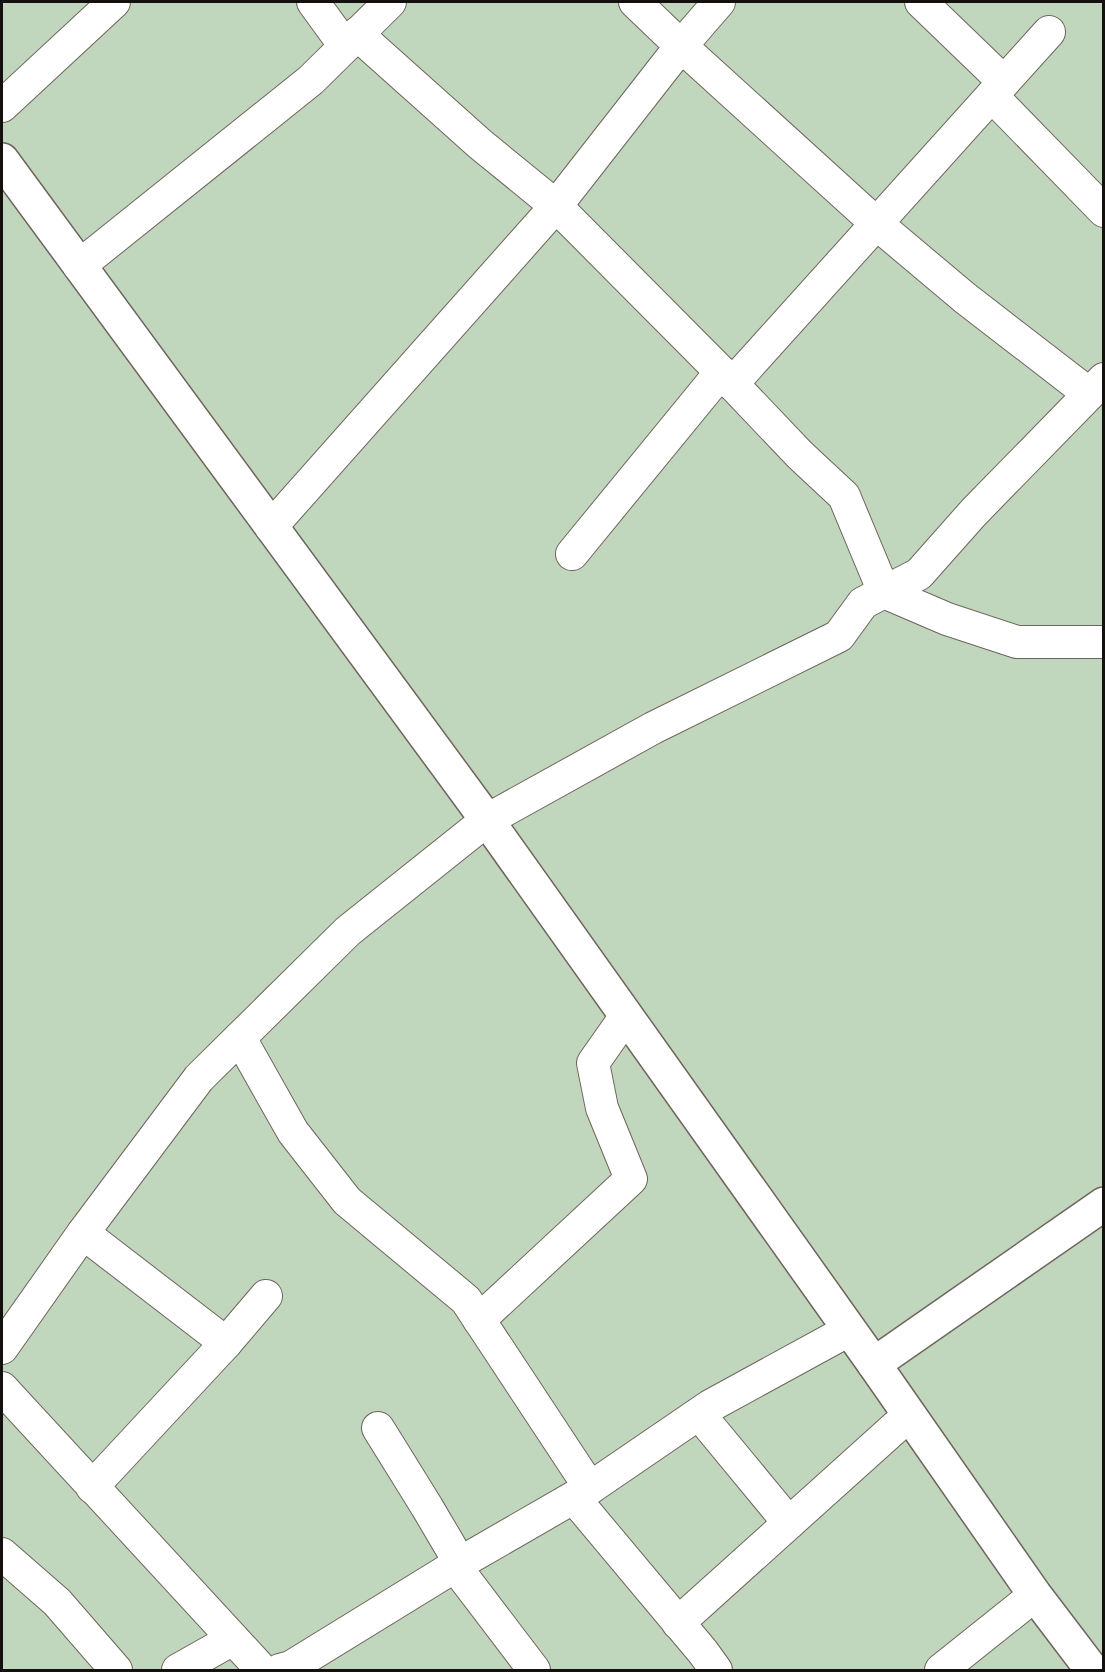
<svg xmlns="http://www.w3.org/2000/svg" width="1105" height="1672" viewBox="0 0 1105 1672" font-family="'Exo 2',sans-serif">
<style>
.green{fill:#c0d7bd}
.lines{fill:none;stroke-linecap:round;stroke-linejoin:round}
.street-casing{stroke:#6f645c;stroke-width:34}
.secondary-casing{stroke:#6f645c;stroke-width:36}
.primary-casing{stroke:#6f645c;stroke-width:36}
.street{stroke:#fff;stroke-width:32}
.secondary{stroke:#fff;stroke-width:33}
.primary{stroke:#fff;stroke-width:33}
</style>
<rect width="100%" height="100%" fill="#f7ebe1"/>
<rect class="green" x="2" y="2" width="1101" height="1668"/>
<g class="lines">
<defs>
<g id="street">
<polyline points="313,2 345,46"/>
<polyline points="635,2 681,46 877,224 965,298 1088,393"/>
<polyline points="921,2 1004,82"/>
<polyline points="359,32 367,43 480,144 556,206 721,372 800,455 844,496 884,592 947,619 1017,642 1104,642"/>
<polyline points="992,96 1104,211"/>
<polyline points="2,106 114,2"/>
<polyline points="79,266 311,80 390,2"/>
<polyline points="732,384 1049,32"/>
<polyline points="271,527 556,206 681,46 719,2"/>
<polyline points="572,554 721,372"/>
<polyline points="240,1038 293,1132 347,1201 466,1300 590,1488"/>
<polyline points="83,1233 226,1343"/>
<polyline points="479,1320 631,1179 602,1108 593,1063 626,1016"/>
<polyline points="2,1348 83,1233 199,1078 348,931 487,820 653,728 839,636 863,603 919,574 974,512 1104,379"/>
<polyline points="2,1388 262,1670"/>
<polyline points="699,1414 789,1523"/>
<polyline points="378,1428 427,1507 460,1563"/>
<polyline points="92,1487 226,1343 266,1296"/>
<polyline points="574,1498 703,1652 716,1670"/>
<polyline points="2,1554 57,1602 116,1670"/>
<polyline points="455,1566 534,1670"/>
<polyline points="678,1623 909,1415"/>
<polyline points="178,1670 233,1639"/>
<polyline points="280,1670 291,1667 460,1563 590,1488 710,1406 849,1330"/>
<polyline points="941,1670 1035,1595"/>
</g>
<polyline id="secondary" points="874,1364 1104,1204"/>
<polyline id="primary" points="2,160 487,820 874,1364 1035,1595 1092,1670"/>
</defs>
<use href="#street" class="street-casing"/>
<use href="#secondary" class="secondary-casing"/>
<use href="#primary" class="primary-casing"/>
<use href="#street" class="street"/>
<use href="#secondary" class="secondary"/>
<use href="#primary" class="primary"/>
</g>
<rect width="1105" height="1672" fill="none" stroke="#14100d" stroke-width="6"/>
</svg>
